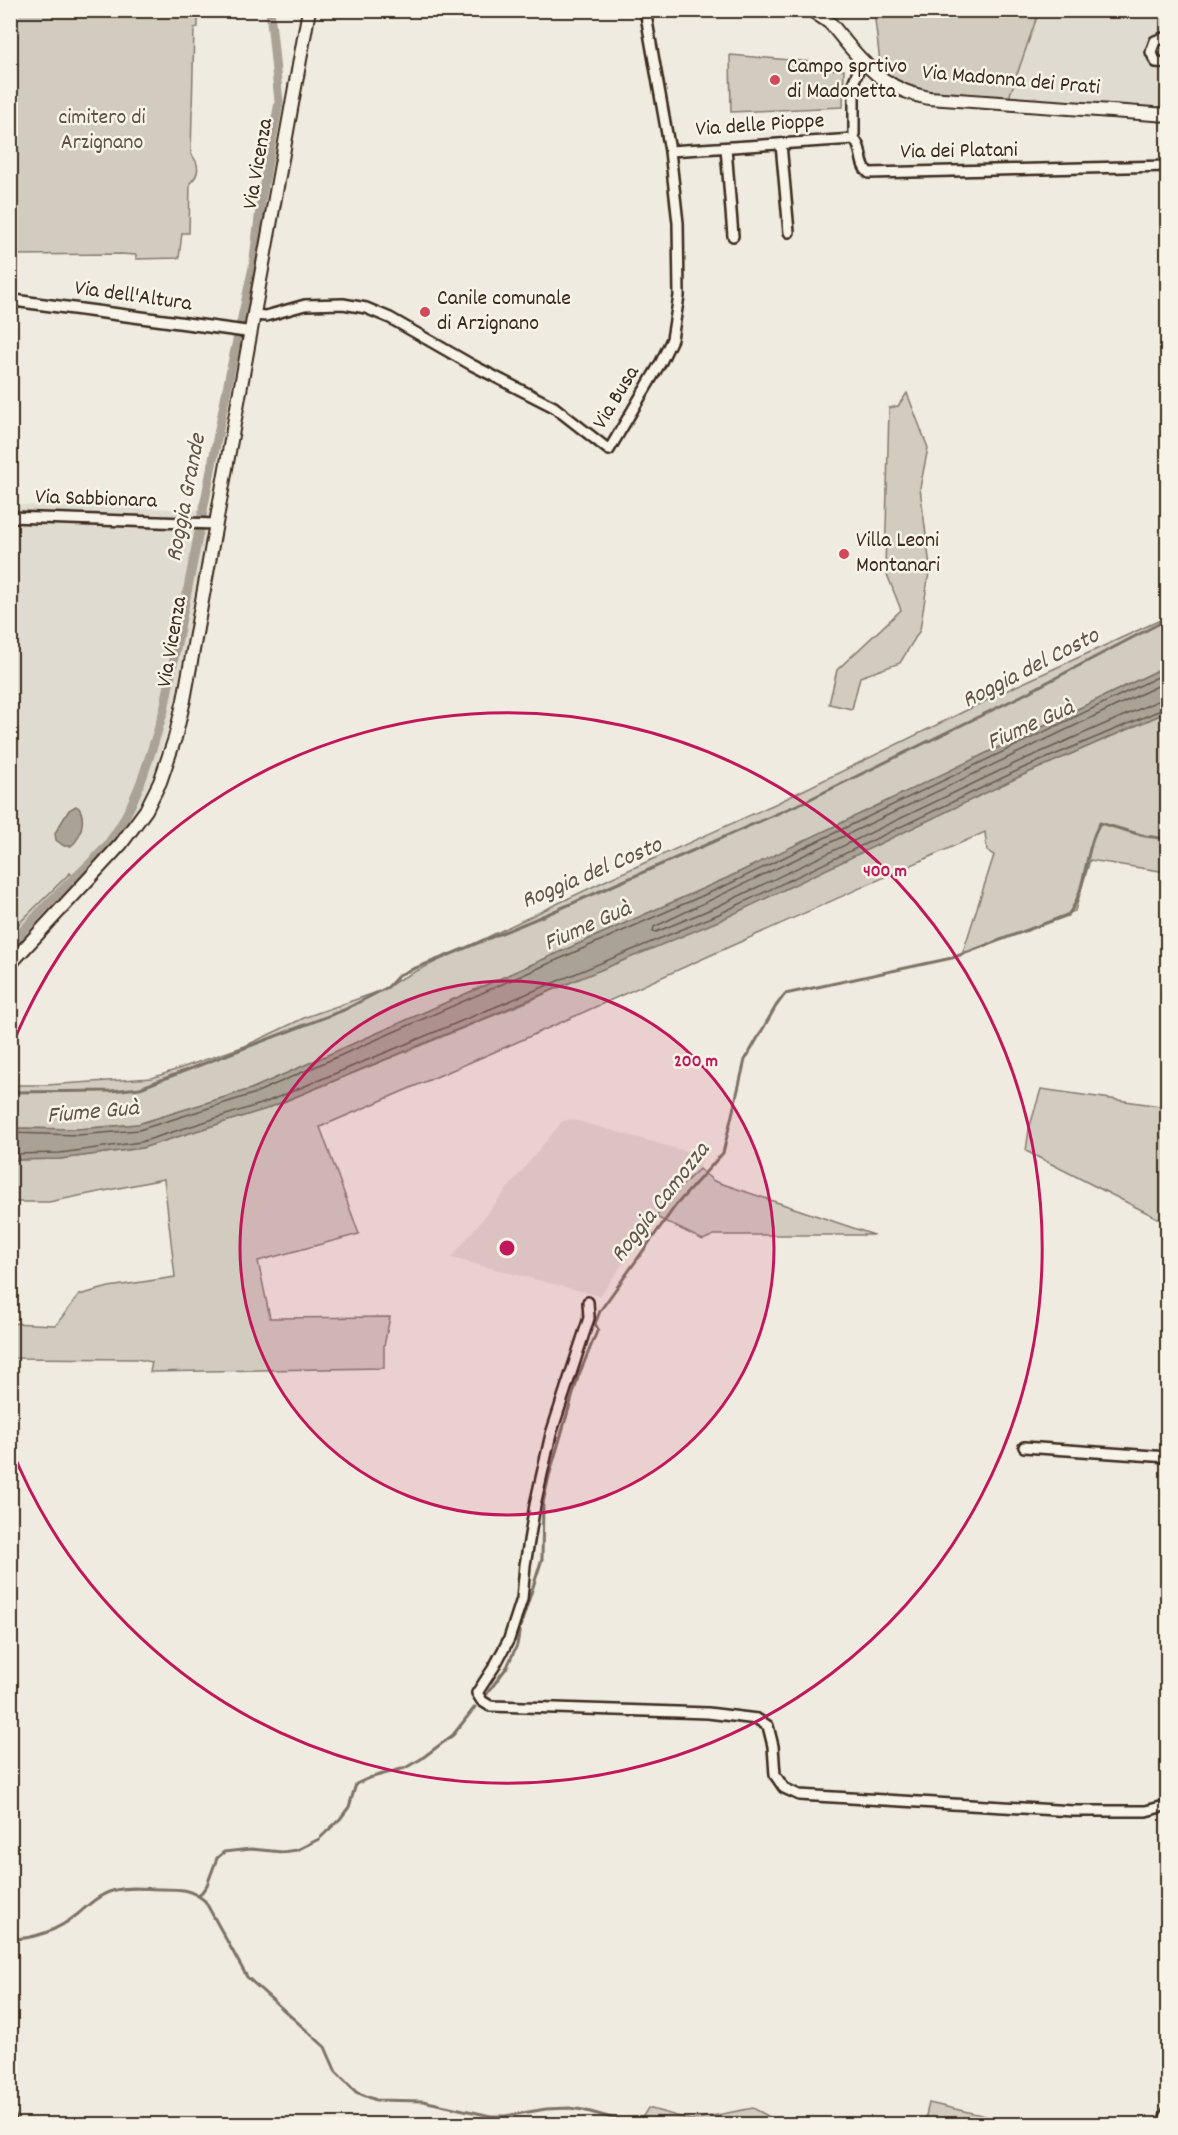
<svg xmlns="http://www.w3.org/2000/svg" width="1178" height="2135" viewBox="0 0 1178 2135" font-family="Dekko,sans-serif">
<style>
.built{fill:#e0dbd0}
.green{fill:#d1cbc0;stroke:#867a6f;stroke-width:1.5}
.water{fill:#aaa296;stroke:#7e7266;stroke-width:1.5}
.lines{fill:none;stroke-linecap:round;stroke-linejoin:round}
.shore{stroke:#675a4e;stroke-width:1.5}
.stream{stroke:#7e7266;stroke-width:3}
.canal{stroke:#aaa296;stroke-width:9}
.minor-casing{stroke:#3b2a1e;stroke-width:14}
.tertiary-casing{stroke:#3b2a1e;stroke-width:15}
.secondary-casing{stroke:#3b2a1e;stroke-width:16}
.minor{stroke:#f7f3e8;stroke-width:9}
.tertiary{stroke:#f7f3e8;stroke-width:10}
.secondary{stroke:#f7f3e8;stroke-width:12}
.ring{fill:none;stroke:#c2185b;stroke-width:3}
.poi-dot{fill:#d1495b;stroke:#f7f3e8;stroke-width:2}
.labels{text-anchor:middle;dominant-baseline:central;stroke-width:5;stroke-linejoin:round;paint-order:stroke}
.poi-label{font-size:22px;fill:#3b2a1e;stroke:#f7f3e8;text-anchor:start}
.street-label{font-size:22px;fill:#3b2a1e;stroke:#f7f3e8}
.park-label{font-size:22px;fill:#605246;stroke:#f7f3e8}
.water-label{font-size:24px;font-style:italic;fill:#625448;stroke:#f7f3e8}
.centre{fill:#c2185b;stroke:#f7f3e8;stroke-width:3}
.ring-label{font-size:18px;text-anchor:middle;font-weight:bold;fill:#c2185b;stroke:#f7f3e8;stroke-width:5;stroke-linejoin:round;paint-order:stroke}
</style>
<rect width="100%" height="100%" fill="#efebe0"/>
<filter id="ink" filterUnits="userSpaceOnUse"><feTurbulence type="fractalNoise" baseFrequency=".0167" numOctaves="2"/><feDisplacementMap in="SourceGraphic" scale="12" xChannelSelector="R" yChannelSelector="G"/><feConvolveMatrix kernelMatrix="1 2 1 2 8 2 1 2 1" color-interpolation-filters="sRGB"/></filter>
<g filter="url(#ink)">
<g class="built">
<polygon points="1039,11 1167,11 1167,119 1005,109"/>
<polygon points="11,502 20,505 212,510 174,707 151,784 133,817 95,861 76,881 70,873 11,931"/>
<polygon points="571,1119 693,1153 699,1156 702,1163 699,1169 670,1197 600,1296 451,1258 560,1124 563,1121"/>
</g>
<g class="green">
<path d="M195 11H198V27L194 28 191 154C200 164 200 174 190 183L189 233H182L179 258 136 259V255L120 254 11 255V11Z"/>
<polygon points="874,11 1039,11 1005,109 895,96 883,88"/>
<polygon points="730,55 825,63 826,69 844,70 843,107 731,112"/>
<polygon points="907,393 928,448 920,488 930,566 920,630 900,663 860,677 852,709 829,704 837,670 901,610 885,569 889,408 898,406"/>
<polygon points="1167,617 1167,666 727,878 251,1089 138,1124 78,1129 11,1128 11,1085 47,1085 152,1078 245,1046 306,1017 383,990 400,979 611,878 777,803 1012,688"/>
<polygon points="1167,712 1167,872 1090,860 1075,911 962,955 994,855 987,851 985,832 515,1043 320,1127 359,1234 258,1261 270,1318 390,1317 384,1346 384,1368 150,1372 152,1362 137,1359 11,1358 10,1323 56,1325 79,1295 109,1287 175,1277 164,1179 49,1202 11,1202 11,1160 60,1159 142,1148 266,1109 529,1001 1023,775"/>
<polygon points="70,873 76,881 11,955 11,931"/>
<polygon points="1041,1089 1167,1107 1167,1223 1026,1151 1029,1129"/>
<polygon points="699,1169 714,1181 874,1235 714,1235 703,1240 656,1217 670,1197"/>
<polygon points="929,2103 1020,2124 924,2124"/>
<polygon points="648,2108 691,2120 753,2108 783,2124 638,2124"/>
</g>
<g class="water">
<polygon points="1167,666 1167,712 1023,775 721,920 266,1109 142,1148 60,1159 11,1160 11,1128 78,1129 138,1124 251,1089 727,878"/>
<path d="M76 806 79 808C86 818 81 839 71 846H64L56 840 55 833 69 810Z"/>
</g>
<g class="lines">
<g class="shore">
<polyline points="1168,681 654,927 653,931 656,932 716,907 1018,762 1160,700 1168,699"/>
<polyline points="10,1133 78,1135 139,1130 253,1094 729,884 1168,672"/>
<polyline points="10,1154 60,1153 141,1142 264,1103 719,914 1021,769 1168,707"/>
</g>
<g class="stream">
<polyline points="10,1092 111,1091 140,1088 344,1010 388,987 399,975 408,971 444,957 550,913 806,801 1021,696 1168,619"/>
<path d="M486 1695 507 1667 517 1645 520 1627 542 1559 543 1503 549 1476 578 1377 598 1329 595 1324 600 1311 676 1205 723 1153 745 1060 776 1006 785 994 952 958 1068 915C1087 891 1084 850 1100 823L1145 836 1168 839"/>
<polyline points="199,1896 207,1885 217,1858 224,1852 251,1849 282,1852 297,1850 319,1839 340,1819 349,1807 356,1784 369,1778 405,1768 421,1759 453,1735 475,1707"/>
<path d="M10 1939C36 1939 58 1930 78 1914 88 1905 99 1895 112 1891 127 1886 146 1889 162 1889 180 1889 191 1889 205 1901L247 1977 325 2047 336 2072 356 2092 376 2100 423 2101 491 2116H505L546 2109 570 2108 583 2110 634 2124"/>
</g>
<path class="canal" d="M10 945C27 927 43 908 61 891 76 876 93 862 107 845 137 807 150 755 164 710L231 368 253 267 261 201 279 102 270 10"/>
<defs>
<g id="minor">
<polyline points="1168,39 1163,38 1155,41 1151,52 1156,62 1168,63"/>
<path d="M862 62 854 81V139C864 149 858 164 869 173L1168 166"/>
<polyline points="781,144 789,232"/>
<polyline points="726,148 733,236"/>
<polyline points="670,151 854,139"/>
<polyline points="253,315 266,316 305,305 343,304 366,308 390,318 472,365 554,407 609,450 661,362 672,339 679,296 678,223 670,151 645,10"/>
<polyline points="10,517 216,524"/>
<polyline points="588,1302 589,1318 551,1434 535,1505 525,1565 522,1599 509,1639 494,1667 477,1693 482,1701 490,1706 708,1713 757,1719 768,1726 773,1746 775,1775 784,1788 799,1795 1073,1811 1146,1811 1168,1805"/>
<polyline points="1024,1447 1168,1457"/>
<polyline points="10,2118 11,2124"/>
<polyline points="1162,2124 1168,2111"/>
</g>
<polyline id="tertiary" points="10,300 250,332"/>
<g id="secondary">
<path d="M811 10C818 15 825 19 831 24 837 31 843 39 849 46 873 74 892 91 929 98L1168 115"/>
<polyline points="10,964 121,844 146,810 160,782 175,738 184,700 309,10"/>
</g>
</defs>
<use href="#minor" class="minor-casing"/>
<use href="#tertiary" class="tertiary-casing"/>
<use href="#secondary" class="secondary-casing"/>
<use href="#minor" class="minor"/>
<use href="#tertiary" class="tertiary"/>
<use href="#secondary" class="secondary"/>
</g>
</g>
<circle cx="507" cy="1248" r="267" fill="#c2185b" fill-opacity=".12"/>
<g class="ring">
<circle cx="507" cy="1248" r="267"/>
<path d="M11 1048A535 535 0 1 1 11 1448"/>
</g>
<g class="poi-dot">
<circle cx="775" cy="80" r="6"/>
<circle cx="425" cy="312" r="6"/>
<circle cx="844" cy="554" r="6"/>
</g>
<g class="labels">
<g class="poi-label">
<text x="787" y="67">Campo sprtivo<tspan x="787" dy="25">di Madonetta</tspan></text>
<text x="437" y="299">Canile comunale<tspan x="437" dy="25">di Arzignano</tspan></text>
<text x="856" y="541">Villa Leoni<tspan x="856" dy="25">Montanari</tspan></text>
</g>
<g class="street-label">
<text transform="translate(1011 81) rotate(5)">Via Madonna dei Prati</text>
<text transform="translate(760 126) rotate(-4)">Via delle Pioppe</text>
<text transform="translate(959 152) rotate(-1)">Via dei Platani</text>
<text transform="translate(259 164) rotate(-80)">Via Vicenza</text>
<text transform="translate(133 297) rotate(8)">Via dell'Altura</text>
<text transform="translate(617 398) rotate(-59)">Via Busa</text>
<text transform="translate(96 500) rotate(2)">Via Sabbionara</text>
<text transform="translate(173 642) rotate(-80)">Via Vicenza</text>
</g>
<g class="park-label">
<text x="102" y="118">cimitero di<tspan x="102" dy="25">Arzignano</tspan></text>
</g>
<g class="water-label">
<text transform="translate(187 498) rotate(-79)">Roggia Grande</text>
<text transform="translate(1031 669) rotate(-27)">Roggia del Costo</text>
<text transform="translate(1031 726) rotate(-24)">Fiume Guà</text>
<text transform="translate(592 874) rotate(-23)">Roggia del Costo</text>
<text transform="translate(588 927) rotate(-24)">Fiume Guà</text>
<text transform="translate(93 1113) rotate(-5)">Fiume Guà</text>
<text transform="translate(661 1203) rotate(-52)">Roggia Camozza</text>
</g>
</g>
<circle cx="507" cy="1248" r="9" class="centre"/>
<g class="ring-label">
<text x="885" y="876">400 m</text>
<text x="696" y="1066">200 m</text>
</g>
<rect width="1178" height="2135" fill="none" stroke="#f7f3e8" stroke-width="36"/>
<rect x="18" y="18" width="1142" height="2099" fill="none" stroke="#3b2a1e" stroke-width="2" filter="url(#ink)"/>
</svg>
